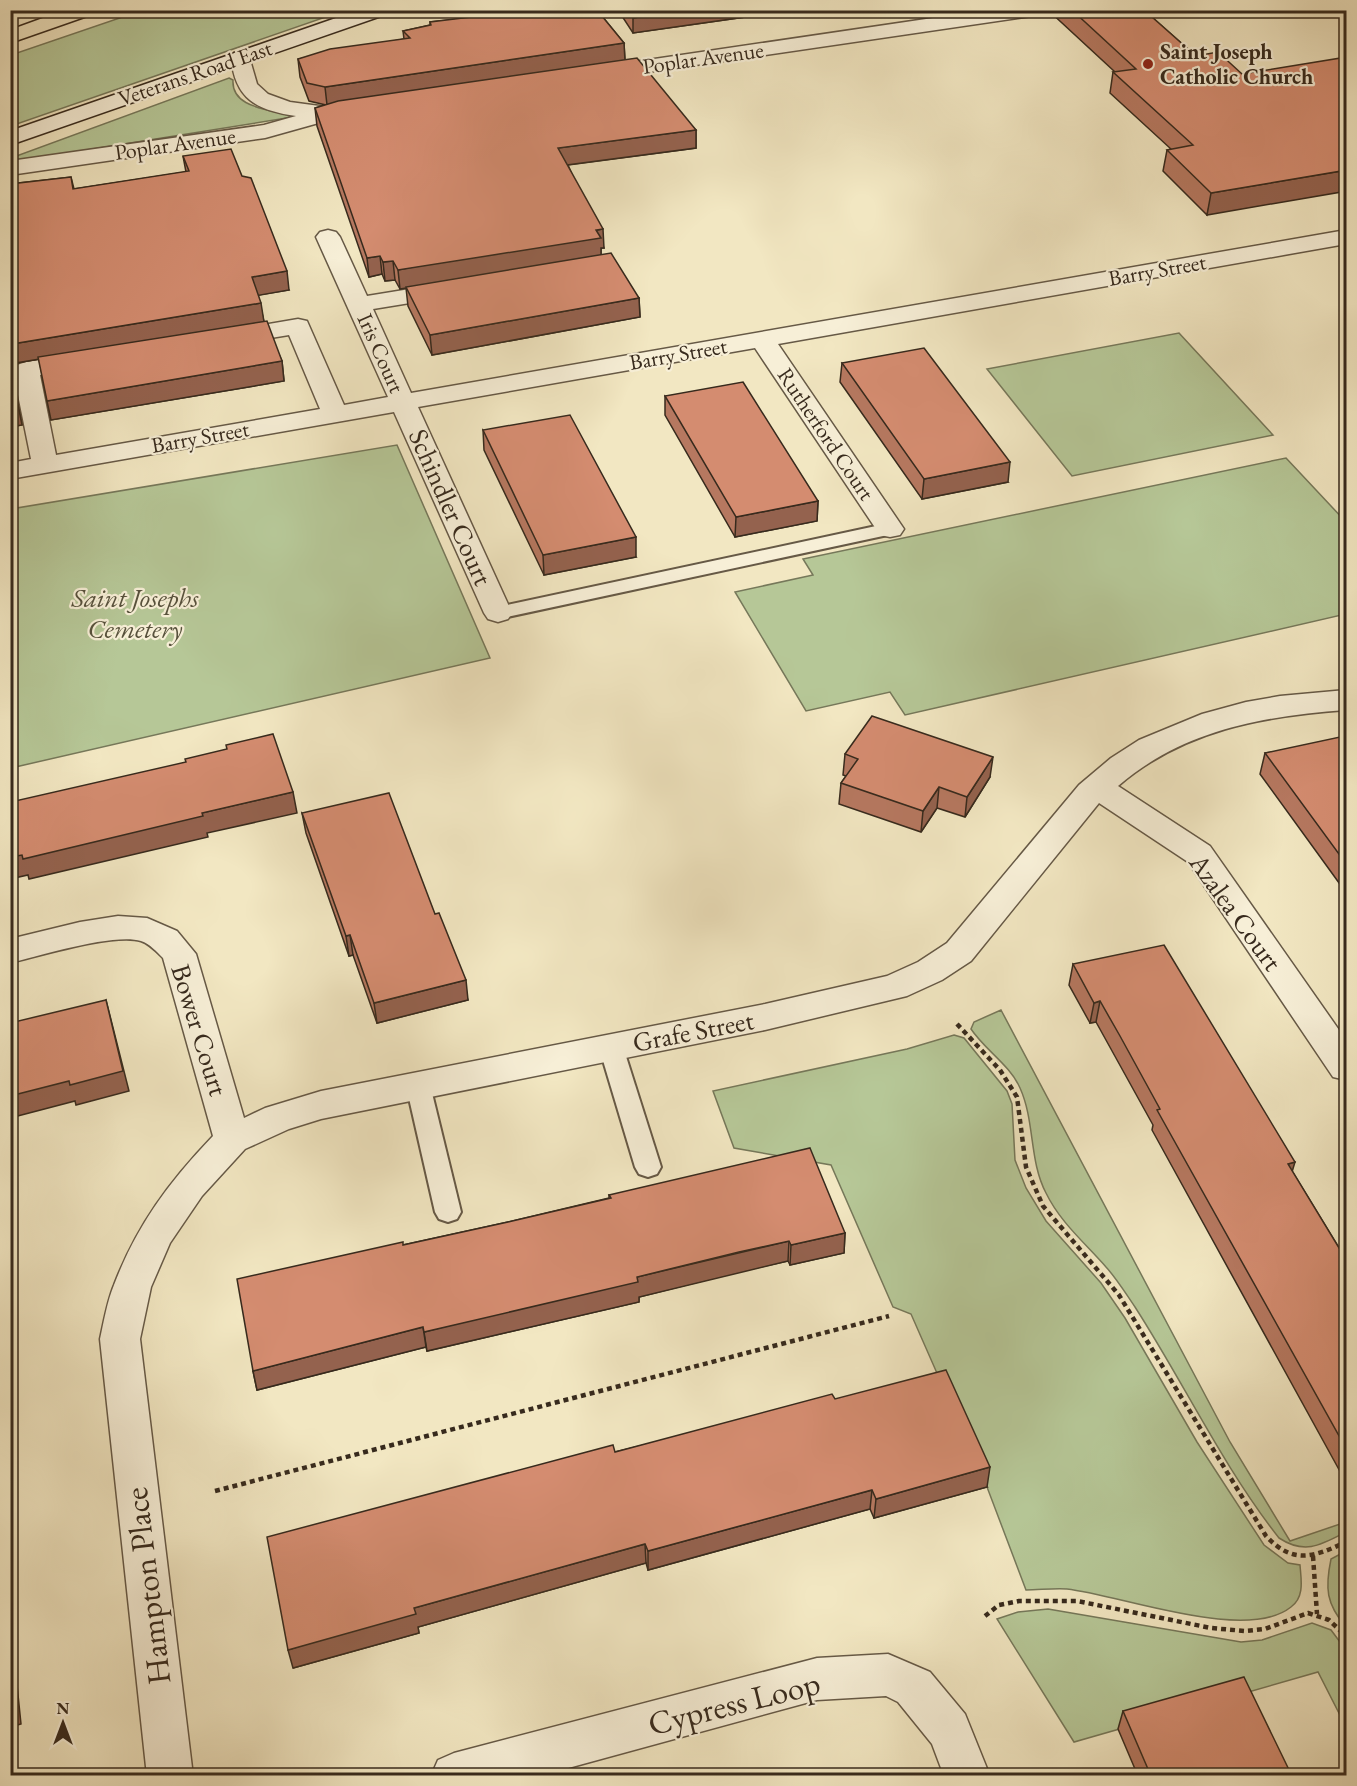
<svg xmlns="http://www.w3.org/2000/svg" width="1357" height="1786" viewBox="0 0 1357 1786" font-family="'EB Garamond',serif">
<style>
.green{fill:#b6c797;stroke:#76785a;stroke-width:1.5}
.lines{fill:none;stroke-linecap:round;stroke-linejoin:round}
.lane-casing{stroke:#665946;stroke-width:4}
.street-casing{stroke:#665946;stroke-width:3}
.secondary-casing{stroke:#372a1d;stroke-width:3}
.highway-casing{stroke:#372a1d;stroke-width:3}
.path{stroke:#372a1d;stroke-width:4.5;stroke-dasharray:5 4;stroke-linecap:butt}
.lane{fill:#f7efd7;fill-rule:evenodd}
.street{fill:#f7efd7;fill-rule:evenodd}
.secondary{fill:#f7efd7;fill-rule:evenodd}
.highway{fill:#f2e7c2;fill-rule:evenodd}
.wall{fill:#b67860;stroke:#372a1d;stroke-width:1.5}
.shaded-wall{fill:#94624e;stroke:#372a1d;stroke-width:1.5}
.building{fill:#d48c70;stroke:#372a1d;stroke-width:1.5}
.poi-dot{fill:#8f2418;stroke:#f7efd7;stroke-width:2}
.labels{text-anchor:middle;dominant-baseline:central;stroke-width:4.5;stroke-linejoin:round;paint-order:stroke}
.far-poi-label{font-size:22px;font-weight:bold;fill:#372a1d;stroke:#f7efd7;text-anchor:start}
.far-street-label{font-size:22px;fill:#372a1d;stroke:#f7efd7}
.street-label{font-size:27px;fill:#372a1d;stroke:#f7efd7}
.park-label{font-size:27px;font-style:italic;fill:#57513c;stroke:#f7efd7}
.near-street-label{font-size:33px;fill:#372a1d;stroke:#f7efd7}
</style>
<rect width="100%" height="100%" fill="#f2e7c2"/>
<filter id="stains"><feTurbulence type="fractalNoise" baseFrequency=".00333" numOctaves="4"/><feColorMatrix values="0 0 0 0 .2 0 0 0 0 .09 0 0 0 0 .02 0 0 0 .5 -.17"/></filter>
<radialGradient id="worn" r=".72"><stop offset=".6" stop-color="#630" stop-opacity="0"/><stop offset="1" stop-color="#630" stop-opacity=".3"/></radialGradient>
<g class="green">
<polygon points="143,10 343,10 343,11 11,126 11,55"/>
<path d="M229 78 233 80C231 110 275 109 293 117L11 162V158Z"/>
<polygon points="1179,333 1273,435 1072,476 987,369"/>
<polygon points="397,445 490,658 11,768 11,509"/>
<polygon points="1286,458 1346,522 1346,614 905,715 890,692 806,711 735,592 813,575 803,559"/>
<path d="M1001 1010 1230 1442 1290 1541 1346 1522V1532C1321 1545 1305 1555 1279 1538 1223 1467 1184 1383 1135 1307 1126 1294 1117 1279 1106 1267 1085 1243 1060 1222 1046 1193 1029 1161 1035 1121 1020 1088 1010 1065 985 1050 971 1029L974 1022Z"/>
<path d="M954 1035 964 1038 1007 1091 1012 1104 1015 1160 1026 1188 1046 1221 1101 1283 1125 1318 1197 1442 1264 1545 1288 1563 1300 1565C1301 1579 1305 1597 1291 1607 1246 1643 1121 1595 1067 1589 1054 1588 1039 1590 1026 1590L987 1487 911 1314 893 1307 831 1165 734 1148 713 1091 907 1049Z"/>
<path d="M1346 1551V1627C1326 1604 1325 1588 1331 1559Z"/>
<polygon points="1048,1609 1241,1642 1262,1640 1312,1623 1331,1630 1346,1650 1346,1727 1318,1672 1074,1742 997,1619 1018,1612"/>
</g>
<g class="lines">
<defs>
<g id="lane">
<polygon points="890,523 897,525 899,529 897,533 498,619 491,617 488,613 491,609 498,607"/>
<polygon points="611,1038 619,1041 623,1047 661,1167 657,1174 648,1177 639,1174 635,1167 599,1047 603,1041"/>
<polygon points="418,1076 427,1078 430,1085 461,1212 457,1219 448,1222 439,1219 435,1212 406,1085 409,1078"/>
</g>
<g id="street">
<polygon points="987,10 1042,10 1039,14 1032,16 600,79 593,77 589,73 593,69 600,67"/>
<path d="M241 51 248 53 257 84 268 94 290 102 327 107 359 102 367 103 370 108 367 113 340 117 265 138 10 175V161L264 125 296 116C256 110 235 99 231 57L234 53Z"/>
<polygon points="328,230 336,232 340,237 367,296 453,282 462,284 465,289 462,294 453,296 373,309 411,393 1346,230 1346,244 778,344 904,529 900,535 890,537 880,535 755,348 418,407 512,613 508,619 498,622 488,619 484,613 394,412 10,479 10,463 31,459 13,370 17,365 26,362 85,353 94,356 98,361 94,366 40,375 56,455 320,409 289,335 227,345 218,343 215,338 218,333 227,331 298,319 307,321 344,405 388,397 316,237 320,232"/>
<path d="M1346 690V710C1263 716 1183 730 1118 786L1210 846 1346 1040V1080L1333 1077 1188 862 1099 803 971 961 942 980 907 996 765 1030 321 1119 289 1129 245 1149 202 1196 170 1243 151 1287 140 1339 193 1776H147L100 1339C104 1321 107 1302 114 1285 137 1225 169 1182 213 1136L163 958C157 952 150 944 141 941 113 933 40 956 10 963V939L80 922 118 916 147 918 177 931 196 954 244 1118 265 1108 321 1091 765 1004 887 976 918 962 947 943 1079 785 1111 758 1139 740 1202 714 1246 702 1280 696Z"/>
<polygon points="888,1654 930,1672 965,1714 990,1776 944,1776 932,1744 898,1702 886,1696 817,1700 539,1776 431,1776 438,1760 454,1753 817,1658"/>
</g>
<polygon id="secondary" points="359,10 390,10 387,14 10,145 10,131"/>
<polygon id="highway" points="65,10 96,10 93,14 10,43 10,30"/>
</defs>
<use href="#lane" class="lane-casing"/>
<use href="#street" class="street-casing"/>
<use href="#secondary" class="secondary-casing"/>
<use href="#highway" class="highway-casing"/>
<g class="path">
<path d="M957 1024 1000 1070 1017 1097 1026 1167 1043 1206 1119 1295 1266 1536C1293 1565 1314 1557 1346 1542"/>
<polyline points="215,1491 889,1316"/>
<polyline points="1313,1556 1317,1614"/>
<polyline points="985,1616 999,1605 1019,1601 1077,1601 1211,1628 1245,1631 1265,1629 1308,1613 1329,1620 1346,1636"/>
</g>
<use href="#lane" class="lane"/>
<use href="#street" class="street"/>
<use href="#secondary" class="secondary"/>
<use href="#highway" class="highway"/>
</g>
<g class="wall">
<polygon points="467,10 597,10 624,43 625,60 696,130 696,148 568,165 604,248 601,248 601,255 639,298 640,317 432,355 408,306 406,288 400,289 395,280 385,281 382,274 369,277 317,126 315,108 326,105 309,101 300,77 298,59 404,39 403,31 430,25 430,22 468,18"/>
<polygon points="618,10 771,10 745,14 745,17 633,33"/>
<polygon points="1048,10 1144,10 1196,56 1242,74 1207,215 1163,171 1167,150 1171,149 1110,93 1113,72 1115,72"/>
<polygon points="183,156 289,290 258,295 264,322 282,361 284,381 51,420 39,359 16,363 11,370 22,425 10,427 10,184 71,177 74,189 186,172"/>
<polygon points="842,363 1008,482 922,499 840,382"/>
<polygon points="665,396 818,501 817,521 735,537 665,415"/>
<polygon points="483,430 636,557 544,575 484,450"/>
<polygon points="1347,745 1347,899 1341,892 1342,887 1260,774 1265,753"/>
<polygon points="845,754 990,777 965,817 937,808 921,832 839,804 841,783 846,776 843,775"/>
<polygon points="302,813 435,914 468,1000 377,1023 353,955 349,956 306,833"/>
<polygon points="1073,964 1292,1171 1347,1261 1347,1474 1342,1475 1152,1130 1153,1125 1096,1022 1090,1023 1069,985"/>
<polygon points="609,1195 845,1233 844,1253 790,1265 788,1261 738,1272 639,1297 639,1302 427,1351 426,1347 257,1390 253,1371 403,1245 508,1222 609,1198"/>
<polygon points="835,1399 987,1487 874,1518 870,1509 648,1570 646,1563 418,1627 419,1633 293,1668 615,1452"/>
<polygon points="1123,1711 1292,1776 1138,1776 1118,1729"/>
</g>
<g class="shaded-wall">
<polygon points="685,10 771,10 745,14 745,17 633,33 633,18"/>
<polygon points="624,43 625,61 327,105 325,87"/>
<polygon points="696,130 696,148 559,166 558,148"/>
<polygon points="1347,170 1347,191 1207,215 1211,193"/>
<polygon points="603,229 604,248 601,248 601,257 400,289 398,270"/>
<polygon points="380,256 382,274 369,277 367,258"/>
<polygon points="393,261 395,280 385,281 383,262"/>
<polygon points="287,271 289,290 255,296 252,277"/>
<polygon points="639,298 640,317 432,355 430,335"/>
<polygon points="261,303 264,322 16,363 11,370 22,425 10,427 10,345 12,344"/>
<polygon points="282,361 284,381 51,420 47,401"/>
<polygon points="1010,462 1008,482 922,499 924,479"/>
<polygon points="818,501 817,521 735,537 736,517"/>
<polygon points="636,537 636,557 544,575 543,555"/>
<polygon points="993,757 990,777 965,817 967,797"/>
<polygon points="939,787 937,808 921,832 923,811"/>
<polygon points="293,792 297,813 207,833 208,837 29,879 28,875 10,879 10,857"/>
<polygon points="350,935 353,955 349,956 346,936"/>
<polygon points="466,980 468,1000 377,1023 374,1003"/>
<polygon points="106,1000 129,1091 76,1105 75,1101 10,1118 10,1096"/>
<polygon points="1100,1001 1096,1022 1090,1023 1094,1003"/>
<polygon points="1295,1162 1289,1182 1288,1164"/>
<polygon points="845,1233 844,1253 790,1265 791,1245"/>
<polygon points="789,1241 788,1261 639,1297 639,1302 427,1351 424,1332 637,1277"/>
<polygon points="423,1327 426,1347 257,1390 253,1371"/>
<polygon points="1347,1465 1347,1474 1342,1475"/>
<polygon points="990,1467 987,1487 874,1518 876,1499"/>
<polygon points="872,1490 870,1509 648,1570 648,1551"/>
<polygon points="645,1544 646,1563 418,1627 419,1633 293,1668 288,1650 414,1608"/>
<polygon points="10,1617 21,1724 14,1726 18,1776 11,1776 10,1769"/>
</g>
<g class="building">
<polygon points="468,10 597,10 624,43 325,87 307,83 298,59 330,49 410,38 403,31 431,25 430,22 472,17"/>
<polygon points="628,10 685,10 633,18"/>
<polygon points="1072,10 1144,10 1196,56 1218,52 1242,74 1347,57 1347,170 1211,193 1167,150 1193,145 1113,72 1136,69"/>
<polygon points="637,58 696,130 558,148 603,229 596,230 601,238 398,270 393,261 383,262 380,256 367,258 315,108 338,101"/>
<polygon points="231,149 242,176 251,178 287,271 252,277 261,303 12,344 10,345 10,184 71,177 73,189 189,171 183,156"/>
<polygon points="611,253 639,298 430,335 406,287"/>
<polygon points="267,321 282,361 47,401 38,357"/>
<polygon points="924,348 1010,462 924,479 842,363"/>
<polygon points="10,373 17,406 10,407"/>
<polygon points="743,382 818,501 736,517 665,396"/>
<polygon points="570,415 636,537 543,555 483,430"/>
<polygon points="872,716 993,757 967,797 939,787 923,811 841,783 858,759 845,754"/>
<polygon points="273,734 293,792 202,813 203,816 23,859 22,855 10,857 10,801 11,802 186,762 185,759 227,749 226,745"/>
<polygon points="1340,737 1347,745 1347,865 1265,753"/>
<polygon points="389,793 435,914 439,913 466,980 374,1003 350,935 346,936 302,813"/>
<polygon points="1164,945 1295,1162 1288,1164 1347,1261 1347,1450 1157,1110 1160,1109 1120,1036 1100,1001 1094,1003 1073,964"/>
<polygon points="106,1000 123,1071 70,1085 69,1081 10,1096 10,1023"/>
<polygon points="810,1148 845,1233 791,1245 789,1241 739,1252 637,1277 638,1282 424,1332 423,1327 253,1371 237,1279 403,1242 403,1245 508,1222 611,1198 609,1195"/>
<polygon points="946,1370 990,1467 876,1499 872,1490 648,1551 645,1544 414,1608 416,1614 288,1650 267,1537 613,1445 615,1452 832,1394 835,1399"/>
<polygon points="1244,1677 1292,1776 1151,1776 1123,1711"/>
<polygon points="10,1686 12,1706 10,1707"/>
</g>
<circle class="poi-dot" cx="1148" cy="64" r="6"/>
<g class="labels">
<g class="far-poi-label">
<text x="1160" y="51">Saint Joseph<tspan x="1160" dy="25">Catholic Church</tspan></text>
</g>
<g class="far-street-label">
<text transform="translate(703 58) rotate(-8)">Poplar Avenue</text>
<text transform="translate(195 73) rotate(-19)">Veterans Road East</text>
<text transform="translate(175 144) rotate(-8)">Poplar Avenue</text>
<text transform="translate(1157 270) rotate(-10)">Barry Street</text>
<text transform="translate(381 353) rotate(66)">Iris Court</text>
<text transform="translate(678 354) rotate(-10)">Barry Street</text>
<text transform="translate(826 434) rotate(56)">Rutherford Court</text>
<text transform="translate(200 437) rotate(-10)">Barry Street</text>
</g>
<g class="street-label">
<text transform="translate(451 507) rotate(66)">Schindler Court</text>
<text transform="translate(1236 912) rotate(54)">Azalea Court</text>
<text transform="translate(200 1030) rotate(73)">Bower Court</text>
<text transform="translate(693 1031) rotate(-11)">Grafe Street</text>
</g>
<g class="park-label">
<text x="135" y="597">Saint Josephs<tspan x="135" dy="31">Cemetery</tspan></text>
</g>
<g class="near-street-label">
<text transform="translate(147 1586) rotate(-97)">Hampton Place</text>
<text transform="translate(734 1703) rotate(-14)">Cypress Loop</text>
</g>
</g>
<rect width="1357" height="1786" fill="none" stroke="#f2e7c2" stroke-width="36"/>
<rect x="12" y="12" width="1333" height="1762" fill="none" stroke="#372a1d" stroke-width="3"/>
<rect x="18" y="18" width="1321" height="1750" fill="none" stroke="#372a1d" stroke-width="1.5"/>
<g transform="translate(63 1723)" stroke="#f7efd7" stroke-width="4.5" paint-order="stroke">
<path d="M0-4.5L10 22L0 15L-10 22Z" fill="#372a1d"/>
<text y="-9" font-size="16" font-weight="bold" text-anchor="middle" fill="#372a1d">N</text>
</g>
<rect width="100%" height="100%" filter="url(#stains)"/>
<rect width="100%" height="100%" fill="url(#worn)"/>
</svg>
